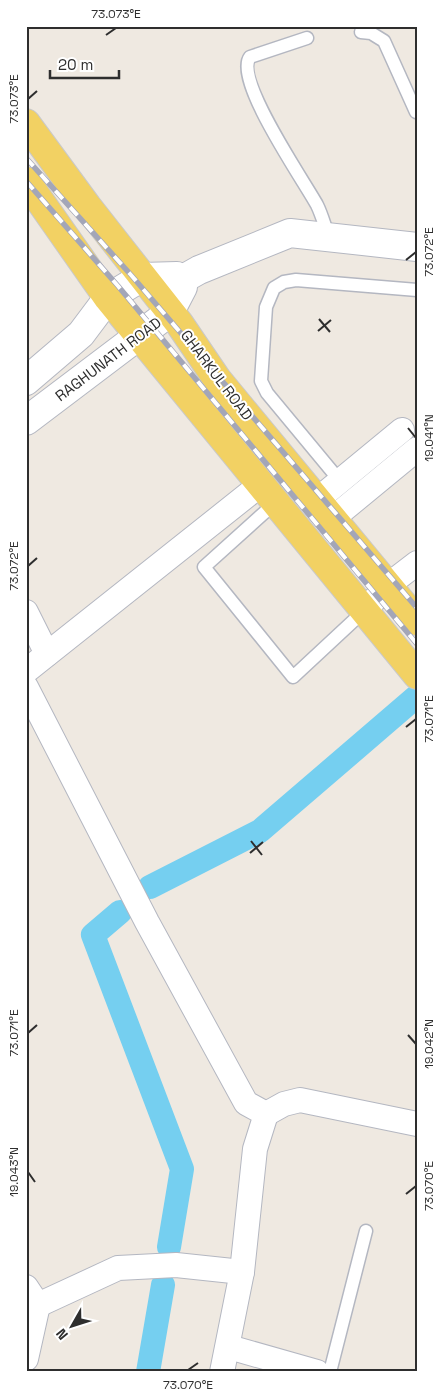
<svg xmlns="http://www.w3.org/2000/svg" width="443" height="1398" viewBox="0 0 443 1398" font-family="'Space Grotesk',sans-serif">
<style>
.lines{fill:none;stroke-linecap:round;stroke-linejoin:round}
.stream{stroke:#75cff0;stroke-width:7}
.canal{stroke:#75cff0;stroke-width:24}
.service-casing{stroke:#b4b7c1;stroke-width:15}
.minor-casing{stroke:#b4b7c1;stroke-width:26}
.tertiary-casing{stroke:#b4b7c1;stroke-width:30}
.secondary-casing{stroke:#b4b7c1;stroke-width:30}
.primary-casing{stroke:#c9c9c9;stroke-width:30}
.service{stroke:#fff;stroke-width:12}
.minor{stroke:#fff;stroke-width:24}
.tertiary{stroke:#fff;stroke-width:28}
.secondary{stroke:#fff;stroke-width:28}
.primary{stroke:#f2d163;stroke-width:28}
.rail-casing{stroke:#a3a6b8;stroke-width:5.5}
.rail{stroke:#fff;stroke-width:4;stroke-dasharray:11;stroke-linecap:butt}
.ticks{fill:none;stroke:#2e2e2e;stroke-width:2}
.labels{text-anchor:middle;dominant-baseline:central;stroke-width:4;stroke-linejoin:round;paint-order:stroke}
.street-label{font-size:15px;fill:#2e2e2e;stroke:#fff}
.neatline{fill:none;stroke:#2e2e2e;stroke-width:2}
.ticks-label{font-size:12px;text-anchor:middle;fill:#2e2e2e}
</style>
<rect width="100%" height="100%" fill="#efe9e1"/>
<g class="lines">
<polyline class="stream" points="163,1285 169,1247"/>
<g class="canal">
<polyline points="150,887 260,831 417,696"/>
<polyline points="120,912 93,935 182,1169 169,1247"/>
<polyline points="148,1372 163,1285"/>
</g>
<defs>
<g id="service">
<polyline points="361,32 371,33 384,41 416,112"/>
<path d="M307 38 250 57C233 79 304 181 317 205 322 215 325 227 329 237"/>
<polyline points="340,481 267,393 261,381 266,307 274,288 284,282 296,280 417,290"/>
<polyline points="275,503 204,567 293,677 364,611"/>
<polyline points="330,1372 366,1231"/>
</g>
<g id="minor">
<polyline points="317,500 402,430"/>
<polyline points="332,519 417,449"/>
<polyline points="364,611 387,586 417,563"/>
<polyline points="26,612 47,654"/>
<polyline points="26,671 260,485"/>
<polyline points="26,687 147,922 246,1103 266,1114 255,1149 242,1272 222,1372"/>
<polyline points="266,1114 284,1104 300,1100 417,1124"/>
<polyline points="26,1287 38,1305 26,1359"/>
<polyline points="26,1313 38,1305 118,1268 176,1265 242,1272"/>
<polyline points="229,1347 317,1372"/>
</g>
<polyline id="tertiary" points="183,279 199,270 290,233 417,247"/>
<polyline id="secondary" points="26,381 81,334 108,298 142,277 177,276 183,279 183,287 170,312 26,421"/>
<g id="primary">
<polyline points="26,123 87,206 179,323 217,379 417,621"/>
<polyline points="26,181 108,298 417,675"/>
</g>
</defs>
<use href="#service" class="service-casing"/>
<use href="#minor" class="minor-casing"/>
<use href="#tertiary" class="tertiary-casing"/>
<use href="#secondary" class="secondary-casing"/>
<use href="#primary" class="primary-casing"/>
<use href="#service" class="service"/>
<use href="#minor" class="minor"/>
<use href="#tertiary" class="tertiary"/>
<use href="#secondary" class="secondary"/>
<use href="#primary" class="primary"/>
<defs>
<g id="rail">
<polyline points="26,158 131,275 417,608"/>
<polyline points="26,181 118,286 417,644"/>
</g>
</defs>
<use href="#rail" class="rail-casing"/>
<use href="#rail" class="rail"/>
</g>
<path class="ticks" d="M106 35 116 28M28 99 37 91M406 260 416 252M319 319 330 332M318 331 331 320M408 428 416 438M28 566 37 558M406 727 416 719M251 841 262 855M250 853 263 842M28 1033 37 1025M408 1035 416 1044M28 1172 35 1182M406 1194 416 1186M188 1370 198 1363"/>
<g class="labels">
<g class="street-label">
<text transform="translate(108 359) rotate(-37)">RAGHUNATH ROAD</text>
<text transform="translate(217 375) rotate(53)">GHARKUL ROAD</text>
</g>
</g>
<rect width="443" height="1398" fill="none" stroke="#ffffff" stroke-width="55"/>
<g transform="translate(72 1326) rotate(231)" stroke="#ffffff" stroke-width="4" paint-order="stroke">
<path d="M0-4L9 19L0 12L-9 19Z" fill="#2e2e2e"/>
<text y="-8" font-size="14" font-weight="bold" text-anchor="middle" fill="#2e2e2e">N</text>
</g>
<path d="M50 70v8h69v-8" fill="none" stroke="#2e2e2e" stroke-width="2.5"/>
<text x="58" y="70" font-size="15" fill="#2e2e2e" stroke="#ffffff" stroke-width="4" paint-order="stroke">20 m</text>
<rect x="28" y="28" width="388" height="1342" class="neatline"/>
<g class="ticks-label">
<text x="116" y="18">73.073°E</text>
<text transform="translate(14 99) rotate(-90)" y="4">73.073°E</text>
<text transform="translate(429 252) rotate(-90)" y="4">73.072°E</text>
<text transform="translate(429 438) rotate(-90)" y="4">19.041°N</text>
<text transform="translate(14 566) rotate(-90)" y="4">73.072°E</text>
<text transform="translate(429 719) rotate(-90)" y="4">73.071°E</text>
<text transform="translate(14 1033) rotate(-90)" y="4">73.071°E</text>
<text transform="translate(429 1044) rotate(-90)" y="4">19.042°N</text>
<text transform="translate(14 1172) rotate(-90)" y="4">19.043°N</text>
<text transform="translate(429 1186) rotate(-90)" y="4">73.070°E</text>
<text x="188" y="1389">73.070°E</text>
</g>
</svg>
